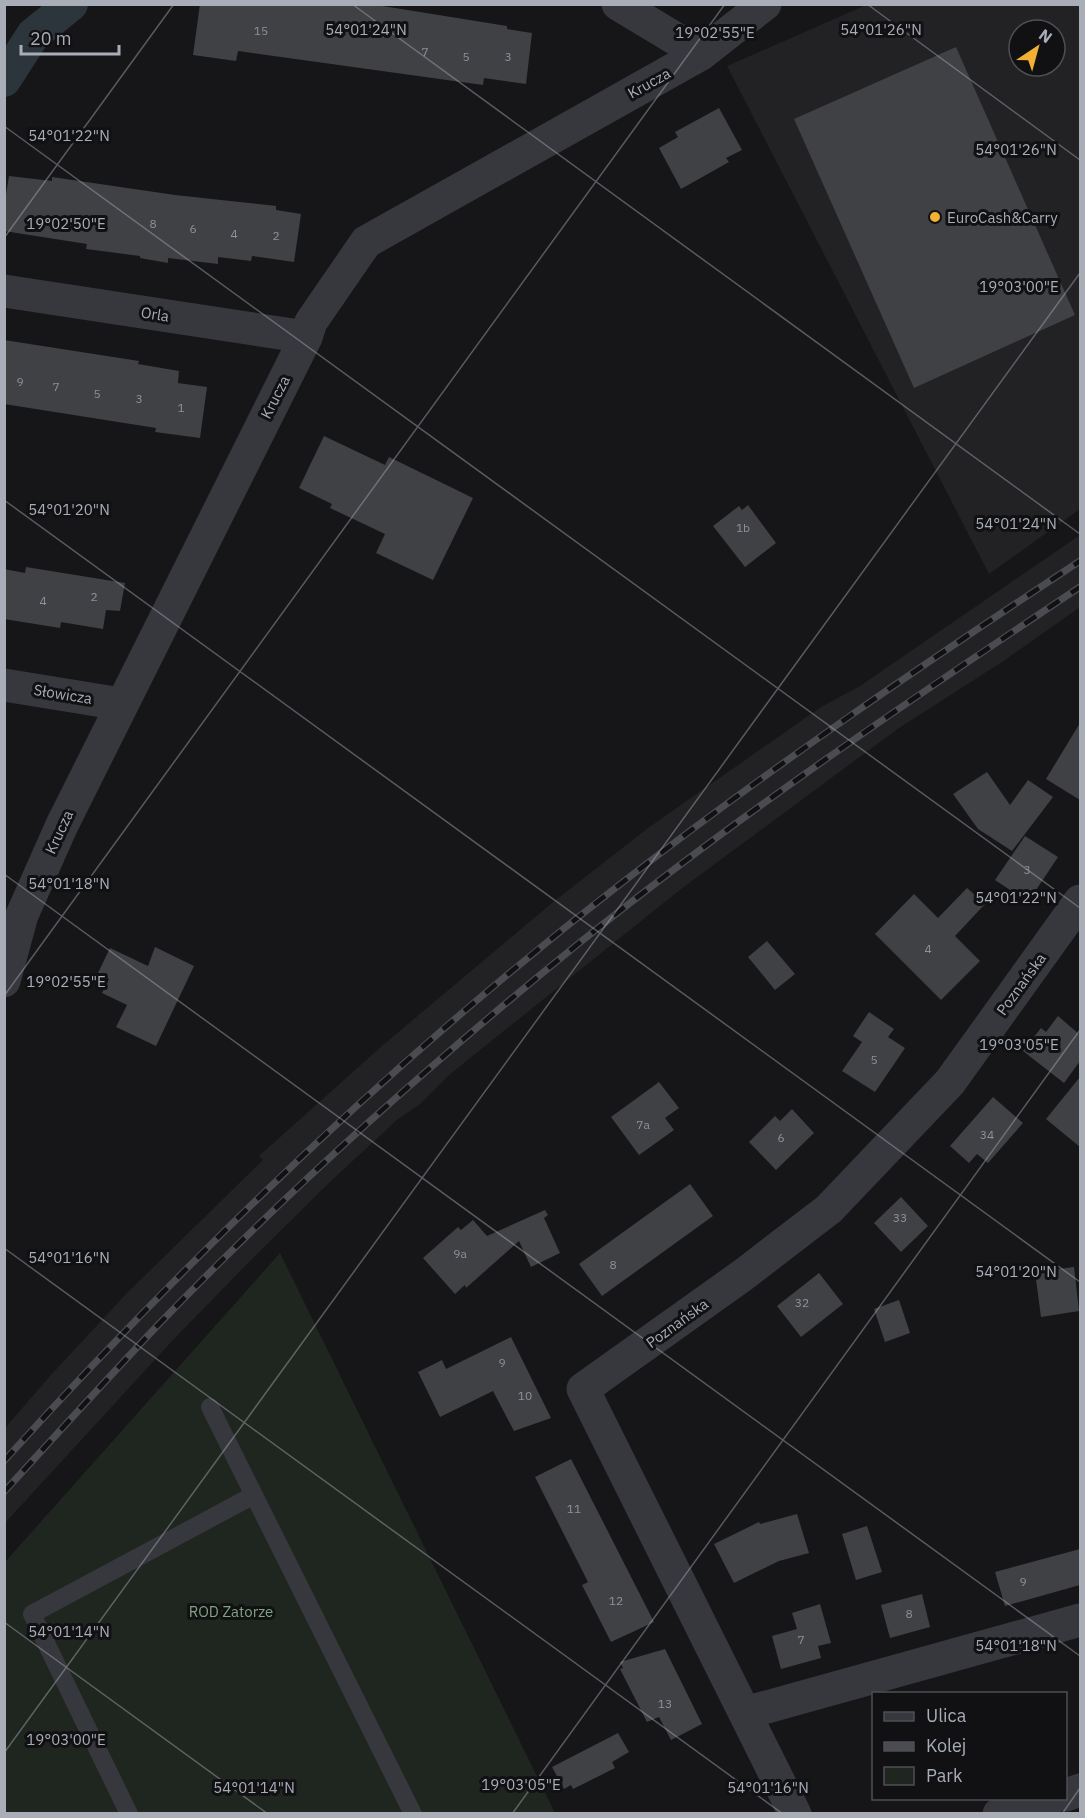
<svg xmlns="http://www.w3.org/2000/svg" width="1085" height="1818" viewBox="0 0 1085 1818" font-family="'IBM Plex Sans',sans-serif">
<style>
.built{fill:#222225;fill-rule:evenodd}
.green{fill:#1e261f}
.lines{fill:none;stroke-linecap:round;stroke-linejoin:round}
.canal{stroke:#2c353c;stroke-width:34}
.building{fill:#404145}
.lane{stroke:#37383d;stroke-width:18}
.street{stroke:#37383d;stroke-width:33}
.rail-casing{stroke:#4a4c52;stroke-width:7}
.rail{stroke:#111113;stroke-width:4.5;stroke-dasharray:14;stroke-linecap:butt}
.ticks{fill:none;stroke:#a8adb8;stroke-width:1.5;stroke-opacity:0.45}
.poi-dot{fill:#f2b134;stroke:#111113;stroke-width:2}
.labels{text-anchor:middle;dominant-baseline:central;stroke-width:6;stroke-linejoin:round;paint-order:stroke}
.number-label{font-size:12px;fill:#8e929b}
.street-label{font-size:15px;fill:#a8adb8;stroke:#111113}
.poi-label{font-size:15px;fill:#a8adb8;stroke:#111113;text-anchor:start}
.park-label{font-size:15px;fill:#7fa381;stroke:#111113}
.ticks-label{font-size:15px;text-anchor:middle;fill:#a8adb8;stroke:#111113;stroke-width:6;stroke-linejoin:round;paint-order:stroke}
</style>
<rect width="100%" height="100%" fill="#161618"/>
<g class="built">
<path d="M866 5H1080V509L989 574 727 66ZM1019 30H1055V66H1019Z"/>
<polygon points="1080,535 1080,607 1002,662 899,728 681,889 449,1075 419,1105 398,1119 331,1181 250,1261 173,1340 5,1523 5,1428 50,1376 127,1293 263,1160 259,1156 383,1045 552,903 648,828 821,707 860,686"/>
</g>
<polygon class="green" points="280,1253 555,1813 5,1814 5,1562"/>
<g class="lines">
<polyline class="canal" points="4,80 33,35 71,4"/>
</g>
<g class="building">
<polygon points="200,4 370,4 507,26 507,29 532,33 526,84 484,78 483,85 238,51 236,61 193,55"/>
<polygon points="956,47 1075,315 914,388 794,119"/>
<polygon points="719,108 742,150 726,158 729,162 681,189 659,148 678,137 675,132"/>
<polygon points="9,176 52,181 52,177 175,195 276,206 276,210 301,214 294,262 252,256 251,261 218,257 218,264 168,258 168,263 140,258 140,256 86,249 87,244 4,231 4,206"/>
<polygon points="4,340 139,361 138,364 179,371 178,383 207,387 200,438 155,432 156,428 4,404"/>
<polygon points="324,436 385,465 389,457 473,498 433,580 376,553 385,534 330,508 332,504 299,488"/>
<polygon points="748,505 776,543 745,567 713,526 739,506 742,510"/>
<polygon points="26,567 125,583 120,611 106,610 103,629 61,622 60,628 4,619 4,569 25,573"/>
<polygon points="1080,723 1080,800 1046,779"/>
<polygon points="987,772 1010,805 1028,780 1053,797 1012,851 978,829 953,794"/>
<polygon points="1025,836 1058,857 1028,902 995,880"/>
<polygon points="967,888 985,904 955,936 980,961 941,1000 875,934 914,894 938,918"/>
<polygon points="767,941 795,974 775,990 748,957"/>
<polygon points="155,947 194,966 156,1046 116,1027 127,1005 102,993 109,979 98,973 110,948 148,966"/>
<polygon points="869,1012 894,1029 888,1037 905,1048 875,1092 842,1071 862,1042 853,1036"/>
<polygon points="1058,1016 1080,1035 1080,1061 1064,1083 1023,1051 1041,1028 1046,1032"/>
<polygon points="1080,1077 1080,1147 1046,1119"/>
<polygon points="659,1082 679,1108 665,1118 674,1130 639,1155 611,1117"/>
<polygon points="993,1097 1023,1123 988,1163 977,1154 969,1163 950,1146"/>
<polygon points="792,1109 814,1133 776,1170 749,1142 775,1116 780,1121"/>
<polygon points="690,1184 713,1216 602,1296 579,1264"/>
<polygon points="901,1197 928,1226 901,1252 874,1223"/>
<polygon points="545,1210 548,1215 544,1218 560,1253 531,1267 519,1241 466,1288 465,1285 455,1294 423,1258 458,1227 461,1230 473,1220 487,1236"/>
<polygon points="1074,1267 1079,1311 1041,1317 1035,1272"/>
<polygon points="819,1273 843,1304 801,1337 777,1306"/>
<polygon points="899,1300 910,1333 885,1342 874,1309"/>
<polygon points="511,1337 551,1418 514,1431 493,1391 440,1417 418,1372 442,1360 446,1369"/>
<polygon points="571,1459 654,1622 611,1642 582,1585 588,1582 535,1477"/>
<polygon points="797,1514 809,1553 779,1561 734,1583 714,1544 759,1522 760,1524"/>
<polygon points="867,1526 882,1572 856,1580 842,1534"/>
<polygon points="1080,1549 1080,1585 1005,1606 995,1572"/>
<polygon points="922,1594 930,1627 890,1638 881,1605"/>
<polygon points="820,1604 831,1643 818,1646 821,1658 781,1669 772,1636 797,1629 792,1613"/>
<polygon points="665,1649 702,1724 671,1740 659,1717 647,1722 620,1669 623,1668 620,1662"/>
<polygon points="618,1733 629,1752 612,1762 615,1768 573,1789 571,1785 564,1789 552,1767"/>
</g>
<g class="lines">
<g class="lane">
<polyline points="210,1407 413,1814"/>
<polyline points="129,1814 32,1614 254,1495"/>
</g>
<g class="street">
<polyline points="618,4 701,54"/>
<polyline points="4,291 306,337"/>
<polyline points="4,685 121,704"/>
<polyline points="4,981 22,915 62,825 306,337 311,322 366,242 701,54 765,4"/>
<polyline points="745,1713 1080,1620"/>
<polyline points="1066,1795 1080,1790"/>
<polyline points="795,1814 583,1389 743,1275 829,1209 950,1082 1080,901"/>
<polyline points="999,1814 1052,1798"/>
</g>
<defs>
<g id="rail">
<path d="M4 1461C195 1250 399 1055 623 882 770 768 925 663 1080 561"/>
<path d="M4 1492C55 1436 106 1380 158 1325 289 1189 431 1063 578 944 737 816 910 700 1080 587"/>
</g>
</defs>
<use href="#rail" class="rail-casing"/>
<use href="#rail" class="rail"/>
</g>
<path class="ticks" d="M352 4 1080 534M867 4 1080 160M4 126 1080 908M4 238 174 4M4 500 1080 1282M4 874 1080 1656M4 996 725 4M4 1248 783 1814M4 1622 268 1814M4 1753 1080 273M512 1814 1080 1030M1062 1814 1080 1788"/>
<circle class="poi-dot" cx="935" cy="217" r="6"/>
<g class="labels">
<g class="number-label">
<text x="261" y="30">15</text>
<text x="425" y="51">7</text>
<text x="466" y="56">5</text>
<text x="508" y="56">3</text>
<text x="153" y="223">8</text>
<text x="193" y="228">6</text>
<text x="234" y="233">4</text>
<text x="276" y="235">2</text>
<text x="20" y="381">9</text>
<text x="56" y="386">7</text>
<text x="97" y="393">5</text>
<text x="139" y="398">3</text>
<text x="181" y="407">1</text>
<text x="743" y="527">1b</text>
<text x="94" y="596">2</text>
<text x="43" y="600">4</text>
<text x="1027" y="869">3</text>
<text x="928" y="948">4</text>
<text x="874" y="1059">5</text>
<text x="643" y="1124">7a</text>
<text x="987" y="1134">34</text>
<text x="781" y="1137">6</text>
<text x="900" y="1217">33</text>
<text x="460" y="1253">9a</text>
<text x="613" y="1264">8</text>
<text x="802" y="1302">32</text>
<text x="502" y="1362">9</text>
<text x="525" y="1395">10</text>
<text x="574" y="1508">11</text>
<text x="1023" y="1581">9</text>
<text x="616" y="1600">12</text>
<text x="909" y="1613">8</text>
<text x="801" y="1639">7</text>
<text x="665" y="1703">13</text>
</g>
<g class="street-label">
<text transform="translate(649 83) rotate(-29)">Krucza</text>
<text transform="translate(155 314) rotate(9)">Orla</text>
<text transform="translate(275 397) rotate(-63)">Krucza</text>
<text transform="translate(63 694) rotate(9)">Słowicza</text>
<text transform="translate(59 832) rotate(-65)">Krucza</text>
<text transform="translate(1021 984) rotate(-54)">Poznańska</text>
<text transform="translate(677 1323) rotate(-36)">Poznańska</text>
</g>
<g class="poi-label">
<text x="947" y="217">EuroCash&amp;Carry</text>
</g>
<g class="park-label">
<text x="231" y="1611">ROD Zatorze</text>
</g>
</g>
<g class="ticks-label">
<text x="366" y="35">54°01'24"N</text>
<text x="881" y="35">54°01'26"N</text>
<text x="715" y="38">19°02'55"E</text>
<text x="69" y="141">54°01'22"N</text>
<text x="1016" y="155">54°01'26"N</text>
<text x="66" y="229">19°02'50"E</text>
<text x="1019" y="292">19°03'00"E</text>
<text x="69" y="515">54°01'20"N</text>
<text x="1016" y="529">54°01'24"N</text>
<text x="69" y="889">54°01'18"N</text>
<text x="1016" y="903">54°01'22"N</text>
<text x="66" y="987">19°02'55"E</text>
<text x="1019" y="1050">19°03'05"E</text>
<text x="69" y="1263">54°01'16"N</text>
<text x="1016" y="1277">54°01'20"N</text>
<text x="69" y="1637">54°01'14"N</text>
<text x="1016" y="1651">54°01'18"N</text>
<text x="66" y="1745">19°03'00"E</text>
<text x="521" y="1790">19°03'05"E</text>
<text x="254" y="1793">54°01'14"N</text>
<text x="768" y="1793">54°01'16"N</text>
</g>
<rect width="1085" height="1818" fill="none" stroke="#a8adb8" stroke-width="12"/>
<rect x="872" y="1692" width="195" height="108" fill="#111113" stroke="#4d4f55" stroke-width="1.5"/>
<rect x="884" y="1712" width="30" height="9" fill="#37383d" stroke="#4d4f55" stroke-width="1.5"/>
<text x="926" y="1722" font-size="18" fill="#a8adb8">Ulica</text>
<rect x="884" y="1742" width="30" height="9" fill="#4a4c52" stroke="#4d4f55" stroke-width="1.5"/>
<text x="926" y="1752" font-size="18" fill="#a8adb8">Kolej</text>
<rect x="884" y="1767" width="30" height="18" fill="#1e261f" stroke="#4d4f55" stroke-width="1.5"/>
<text x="926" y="1782" font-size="18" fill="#a8adb8">Park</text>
<g transform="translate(1037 48) rotate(36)"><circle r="28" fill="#111113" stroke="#4d4f55" stroke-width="1.5"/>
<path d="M0-4.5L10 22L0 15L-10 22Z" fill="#f2b134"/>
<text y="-9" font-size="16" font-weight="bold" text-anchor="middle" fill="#a8adb8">N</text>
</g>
<path d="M21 45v9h98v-9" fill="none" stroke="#a8adb8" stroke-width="3"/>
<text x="30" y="45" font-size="18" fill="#a8adb8" stroke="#111113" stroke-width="4.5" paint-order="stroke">20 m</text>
</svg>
